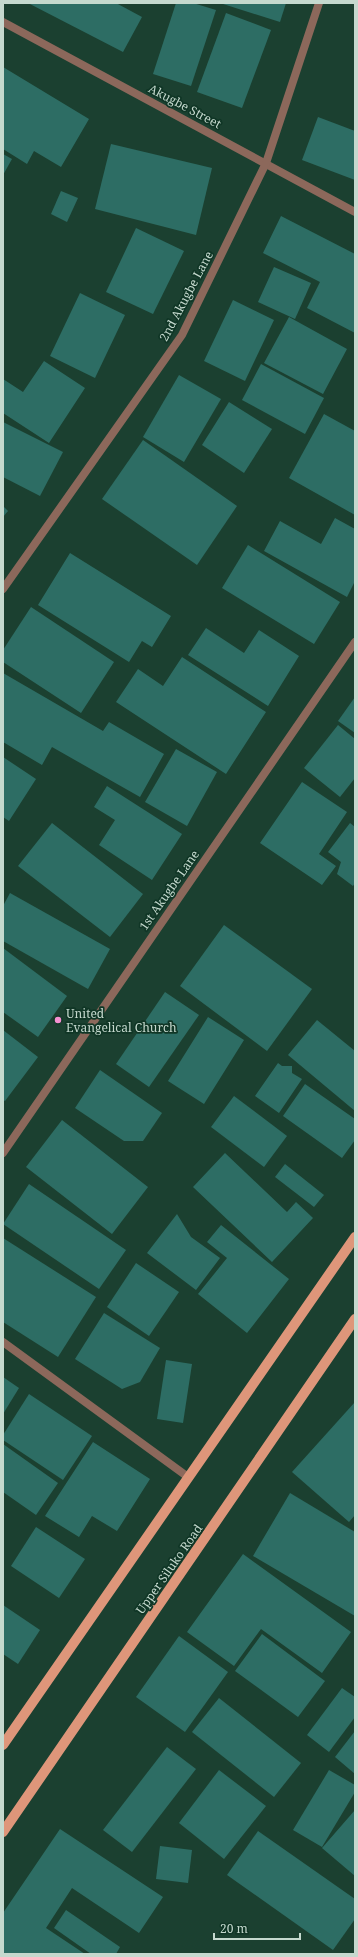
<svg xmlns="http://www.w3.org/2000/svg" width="358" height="1957" viewBox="0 0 358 1957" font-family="'Noto Serif',serif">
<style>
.building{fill:#2d6d64}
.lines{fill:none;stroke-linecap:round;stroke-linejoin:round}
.minor{stroke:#8c685b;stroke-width:8}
.primary{stroke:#de967a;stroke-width:10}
.poi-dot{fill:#f590d1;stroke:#103626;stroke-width:1.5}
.labels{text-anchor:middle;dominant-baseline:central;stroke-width:3.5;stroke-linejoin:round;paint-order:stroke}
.street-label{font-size:12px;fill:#c5d9ce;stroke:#103626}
.poi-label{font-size:12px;fill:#c5d9ce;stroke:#103626;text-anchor:start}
</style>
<rect width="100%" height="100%" fill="#1b4030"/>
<g class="building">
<polygon points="28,3 116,3 142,17 123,52"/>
<polygon points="176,3 193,3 216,10 191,86 153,74"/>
<polygon points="220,3 286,3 280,22"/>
<polygon points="226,13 271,30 242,108 197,92"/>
<polygon points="3,67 89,119 61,167 34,151 27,164 3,149"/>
<polygon points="318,117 355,131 355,180 302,160"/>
<polygon points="111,144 212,168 196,235 95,209"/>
<polygon points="3,154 12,159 3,175"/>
<polygon points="61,191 78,198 67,222 51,214"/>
<polygon points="281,216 355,254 355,333 307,308 320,282 263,253"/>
<polygon points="136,228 184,251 153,314 106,292"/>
<polygon points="274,267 311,283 295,319 258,302"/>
<polygon points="80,293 125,315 95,378 50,356"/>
<polygon points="233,300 274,320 245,381 204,361"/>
<polygon points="289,317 347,349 323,394 264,363"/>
<polygon points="44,361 85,388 49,443 3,413 3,379 23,392"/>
<polygon points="261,364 324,398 305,434 242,400"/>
<polygon points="179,375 221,399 184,462 143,437"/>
<polygon points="229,402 272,429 244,473 202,445"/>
<polygon points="324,414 355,431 355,515 289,478"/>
<polygon points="3,422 63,452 40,496 3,477"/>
<polygon points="143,440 237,506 197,565 102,499"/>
<polygon points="3,506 8,511 3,517"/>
<polygon points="335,518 355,529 355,581 347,597 264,551 280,521 321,544"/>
<polygon points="248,545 340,602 314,644 222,588"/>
<polygon points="70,553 171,616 152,647 142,641 129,662 38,605"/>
<polygon points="31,607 114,662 81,713 3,662 3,650"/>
<polygon points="206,628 244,653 259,630 299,656 268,706 188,655"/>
<polygon points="182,657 266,712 226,774 116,702 138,669 163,686"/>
<polygon points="3,673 103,731 109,722 164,754 140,797 52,747 42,765 3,742"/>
<polygon points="355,697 355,733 338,721"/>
<polygon points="338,725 355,739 355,778 340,797 304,768"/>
<polygon points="176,749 217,772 187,826 145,802"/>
<polygon points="3,757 36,779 9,821 3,817"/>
<polygon points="302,782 347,812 319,854 336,866 322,885 260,843"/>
<polygon points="107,786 182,834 152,880 99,845 115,820 94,807"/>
<polygon points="52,823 143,894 110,937 18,866"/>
<polygon points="350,823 355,827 355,883 353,886 337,874 341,862 328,852"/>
<polygon points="10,893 110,949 88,989 3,941 3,906"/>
<polygon points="224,925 312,989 267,1051 180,986"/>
<polygon points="3,948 67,996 38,1037 3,1012"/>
<polygon points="165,992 199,1015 149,1087 116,1064"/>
<polygon points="208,1017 244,1040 204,1104 168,1081"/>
<polygon points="317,1020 355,1051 355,1111 288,1055"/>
<polygon points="3,1030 38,1057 5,1101 3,1100"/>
<polygon points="278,1063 282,1066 292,1066 292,1073 302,1079 279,1113 255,1096"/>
<polygon points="100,1070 162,1113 143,1141 124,1141 75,1108"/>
<polygon points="305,1084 355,1119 355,1140 342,1158 283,1116"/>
<polygon points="234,1096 287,1136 264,1167 211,1127"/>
<polygon points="62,1120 148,1187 112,1234 26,1167"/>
<polygon points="225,1153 287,1212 296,1202 313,1218 272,1262 193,1187"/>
<polygon points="285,1164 324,1195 314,1207 275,1177"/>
<polygon points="29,1184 126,1250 99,1289 3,1224"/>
<polygon points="177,1214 191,1237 220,1258 196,1290 147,1253"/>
<polygon points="221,1225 289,1279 247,1333 198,1294 227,1258 207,1242"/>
<polygon points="3,1238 96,1297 58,1357 3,1322"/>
<polygon points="136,1263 179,1292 149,1336 107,1307"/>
<polygon points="104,1313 160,1348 140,1382 122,1389 75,1359"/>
<polygon points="166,1360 192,1364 183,1423 157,1419"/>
<polygon points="3,1377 19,1388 3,1414"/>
<polygon points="29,1394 92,1436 63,1480 3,1440 3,1435"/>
<polygon points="355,1402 355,1515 349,1522 292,1472"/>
<polygon points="93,1442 150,1479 117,1531 92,1516 79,1537 45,1516"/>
<polygon points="3,1444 58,1483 36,1515 3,1492"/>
<polygon points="290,1493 355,1532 355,1616 253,1556"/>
<polygon points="36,1527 85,1559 59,1598 11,1566"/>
<polygon points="243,1554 351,1632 322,1673 261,1629 234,1666 187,1632"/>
<polygon points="3,1605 40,1630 18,1664 3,1654"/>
<polygon points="262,1634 325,1681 298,1717 235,1671"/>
<polygon points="179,1636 228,1672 185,1732 136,1697"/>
<polygon points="342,1688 355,1697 355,1717 329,1752 307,1735"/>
<polygon points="219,1698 301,1763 274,1797 192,1732"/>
<polygon points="355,1731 355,1774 335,1757"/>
<polygon points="167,1747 196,1769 132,1852 103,1830"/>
<polygon points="219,1770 266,1806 224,1859 179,1823"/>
<polygon points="329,1770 355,1785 355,1792 322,1847 293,1830"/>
<polygon points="355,1810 355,1876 322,1848"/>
<polygon points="60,1829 163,1897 139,1933 72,1888 46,1928 85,1954 3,1954 3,1913"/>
<polygon points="258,1831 355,1899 355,1919 333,1950 227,1875"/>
<polygon points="160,1846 192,1850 188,1883 156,1879"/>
<polygon points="66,1910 120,1947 116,1954 91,1954 54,1928"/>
</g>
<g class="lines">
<g class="minor">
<polyline points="3,22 355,212"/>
<polyline points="3,589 182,335 266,163 319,3"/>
<polyline points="3,1153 355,642"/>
<polyline points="3,1342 188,1477"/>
</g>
<g class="primary">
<polyline points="3,1745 355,1237"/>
<polyline points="3,1832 355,1319"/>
</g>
</g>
<circle class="poi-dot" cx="58" cy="1020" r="4"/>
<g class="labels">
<g class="street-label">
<text transform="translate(185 106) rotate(28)">Akugbe Street</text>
<text transform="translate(186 296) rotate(-62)">2nd Akugbe Lane</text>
<text transform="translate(169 890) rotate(-55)">1st Akugbe Lane</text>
<text transform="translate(169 1569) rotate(-55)">Upper Siluko Road</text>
</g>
<g class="poi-label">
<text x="66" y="1013">United<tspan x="66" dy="14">Evangelical Church</tspan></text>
</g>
</g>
<rect width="358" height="1957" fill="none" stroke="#c5d9ce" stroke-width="8"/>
<path d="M214 1933v6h86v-6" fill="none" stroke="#c5d9ce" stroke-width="2"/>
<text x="220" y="1933" font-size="12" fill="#c5d9ce" stroke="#103626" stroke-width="3" paint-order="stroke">20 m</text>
</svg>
